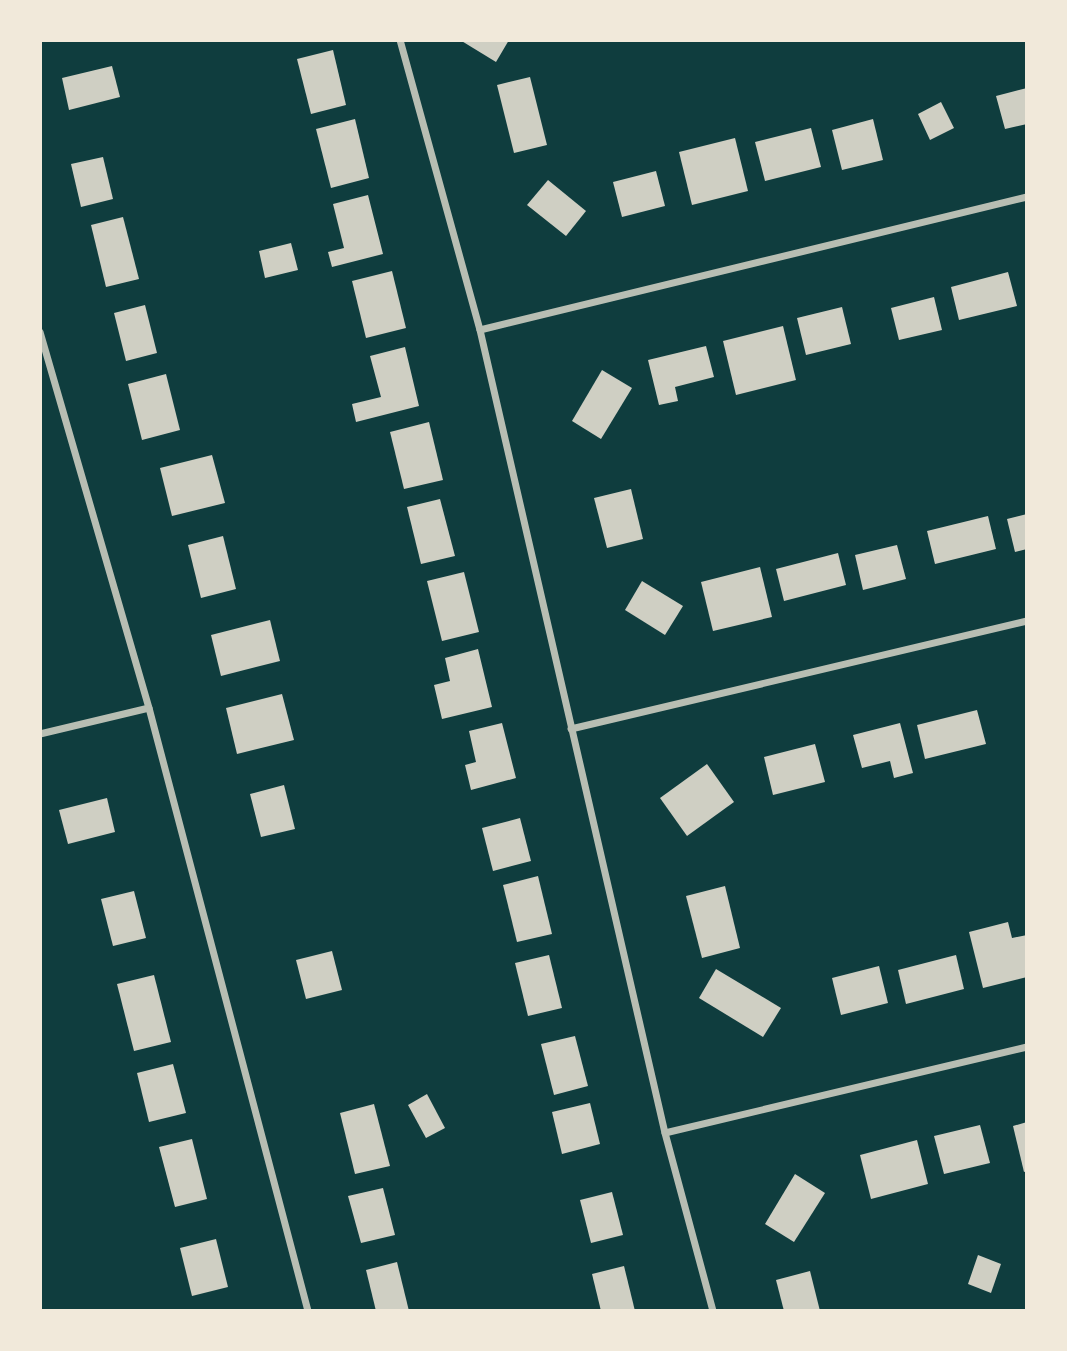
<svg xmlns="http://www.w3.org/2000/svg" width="1067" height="1351" viewBox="0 0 1067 1351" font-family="Montserrat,sans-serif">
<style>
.building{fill:#cfcfc3}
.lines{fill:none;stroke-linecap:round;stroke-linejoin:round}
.minor{stroke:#b8beb3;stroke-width:7}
</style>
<rect width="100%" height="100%" fill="#0f3d3e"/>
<g class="building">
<polygon points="460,40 509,40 496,62"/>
<polygon points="333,50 346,105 311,114 297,59"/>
<polygon points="112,66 120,97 69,110 62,78"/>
<polygon points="530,77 547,145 514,153 497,85"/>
<polygon points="1027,88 1027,124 1005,129 996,96"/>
<polygon points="941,102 954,128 930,140 918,114"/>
<polygon points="355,119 369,178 331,188 316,129"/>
<polygon points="873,119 883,160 842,170 832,130"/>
<polygon points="811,128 821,167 765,181 755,142"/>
<polygon points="735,138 748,191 692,205 679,152"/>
<polygon points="103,157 113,199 81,207 71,164"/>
<polygon points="656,171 665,206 622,217 613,182"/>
<polygon points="548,180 586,211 566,236 527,205"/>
<polygon points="368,195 383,254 332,267 328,252 344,248 333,204"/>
<polygon points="123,217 139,279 106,287 91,225"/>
<polygon points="291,243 298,270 265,278 259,251"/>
<polygon points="392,271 406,328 366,338 352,281"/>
<polygon points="1008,272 1017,306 959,320 951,287"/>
<polygon points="934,297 942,330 899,340 891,308"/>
<polygon points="145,305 157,353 126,361 114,313"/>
<polygon points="842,307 851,344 806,355 797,318"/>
<polygon points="783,326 796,380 736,395 723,341"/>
<polygon points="706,346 714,377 675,387 678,401 659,405 648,360"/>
<polygon points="405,347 419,406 356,422 352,404 381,397 370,356"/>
<polygon points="602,370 632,388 601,439 572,421"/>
<polygon points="166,374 180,430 142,440 128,384"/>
<polygon points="429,422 443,480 404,489 390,432"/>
<polygon points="212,455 225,503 172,516 160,468"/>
<polygon points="631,489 643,539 607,548 594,498"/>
<polygon points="440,499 455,556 421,564 407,507"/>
<polygon points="1027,514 1027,549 1015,552 1007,519"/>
<polygon points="988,516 996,549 935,564 927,531"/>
<polygon points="223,536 236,589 201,598 188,545"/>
<polygon points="897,545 906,579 863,590 855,555"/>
<polygon points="838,553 846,585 784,601 776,569"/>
<polygon points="760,567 772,617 713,631 701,582"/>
<polygon points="464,572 479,632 442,641 427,581"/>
<polygon points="642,581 683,606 665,635 625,610"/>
<polygon points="270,620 280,661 221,676 211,635"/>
<polygon points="478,649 492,707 442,719 434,685 450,681 445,658"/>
<polygon points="282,694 294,740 237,754 226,708"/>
<polygon points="977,710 986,744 925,759 917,725"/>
<polygon points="502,723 516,778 471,790 465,765 476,762 469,731"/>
<polygon points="900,723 913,773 894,778 890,761 862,768 853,735"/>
<polygon points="815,744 825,782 773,795 764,757"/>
<polygon points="707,764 734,802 687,836 660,798"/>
<polygon points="284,785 295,829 261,837 250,794"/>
<polygon points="107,798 115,832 68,844 59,810"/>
<polygon points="520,818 531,861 493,871 482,828"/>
<polygon points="538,876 552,934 517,942 503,885"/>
<polygon points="725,886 740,948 702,958 686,896"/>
<polygon points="134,891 146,938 113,946 101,899"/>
<polygon points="1008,922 1012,938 1027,935 1027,977 983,988 969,932"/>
<polygon points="332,951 342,990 306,999 296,960"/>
<polygon points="549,955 562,1008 528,1016 515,963"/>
<polygon points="956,955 964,989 906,1004 898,970"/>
<polygon points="879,966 888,1003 841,1015 832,978"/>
<polygon points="716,969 781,1008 763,1037 699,998"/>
<polygon points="154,975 171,1042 134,1051 117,984"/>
<polygon points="575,1036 588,1086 554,1095 541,1044"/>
<polygon points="173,1064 186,1113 149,1122 137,1073"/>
<polygon points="427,1094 445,1128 426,1138 408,1105"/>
<polygon points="590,1103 600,1144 562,1154 552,1112"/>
<polygon points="374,1104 390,1166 355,1174 340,1113"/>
<polygon points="1027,1122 1027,1171 1024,1172 1013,1126"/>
<polygon points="980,1125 990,1163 944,1174 934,1136"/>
<polygon points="192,1139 207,1199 175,1207 159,1147"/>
<polygon points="917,1140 928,1184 871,1199 860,1155"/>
<polygon points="795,1174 825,1193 794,1242 765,1224"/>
<polygon points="383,1188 395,1235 361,1243 348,1196"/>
<polygon points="612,1192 623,1235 591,1243 580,1200"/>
<polygon points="216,1239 228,1287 192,1296 180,1248"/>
<polygon points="978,1255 1001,1264 991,1293 968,1284"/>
<polygon points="397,1262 409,1311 376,1311 366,1270"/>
<polygon points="624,1266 635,1311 601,1311 592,1274"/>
<polygon points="810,1271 820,1311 784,1311 776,1280"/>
</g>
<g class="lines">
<g class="minor">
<polyline points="400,40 480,330 665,1133 713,1311"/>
<polyline points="480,330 1027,197"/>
<polyline points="40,332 149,708 308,1311"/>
<polyline points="571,729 1027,621"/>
<polyline points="40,734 149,708"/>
<polyline points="665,1133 1027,1047"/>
</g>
</g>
<rect width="1067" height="1351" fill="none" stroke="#f1e9da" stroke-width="84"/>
</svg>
